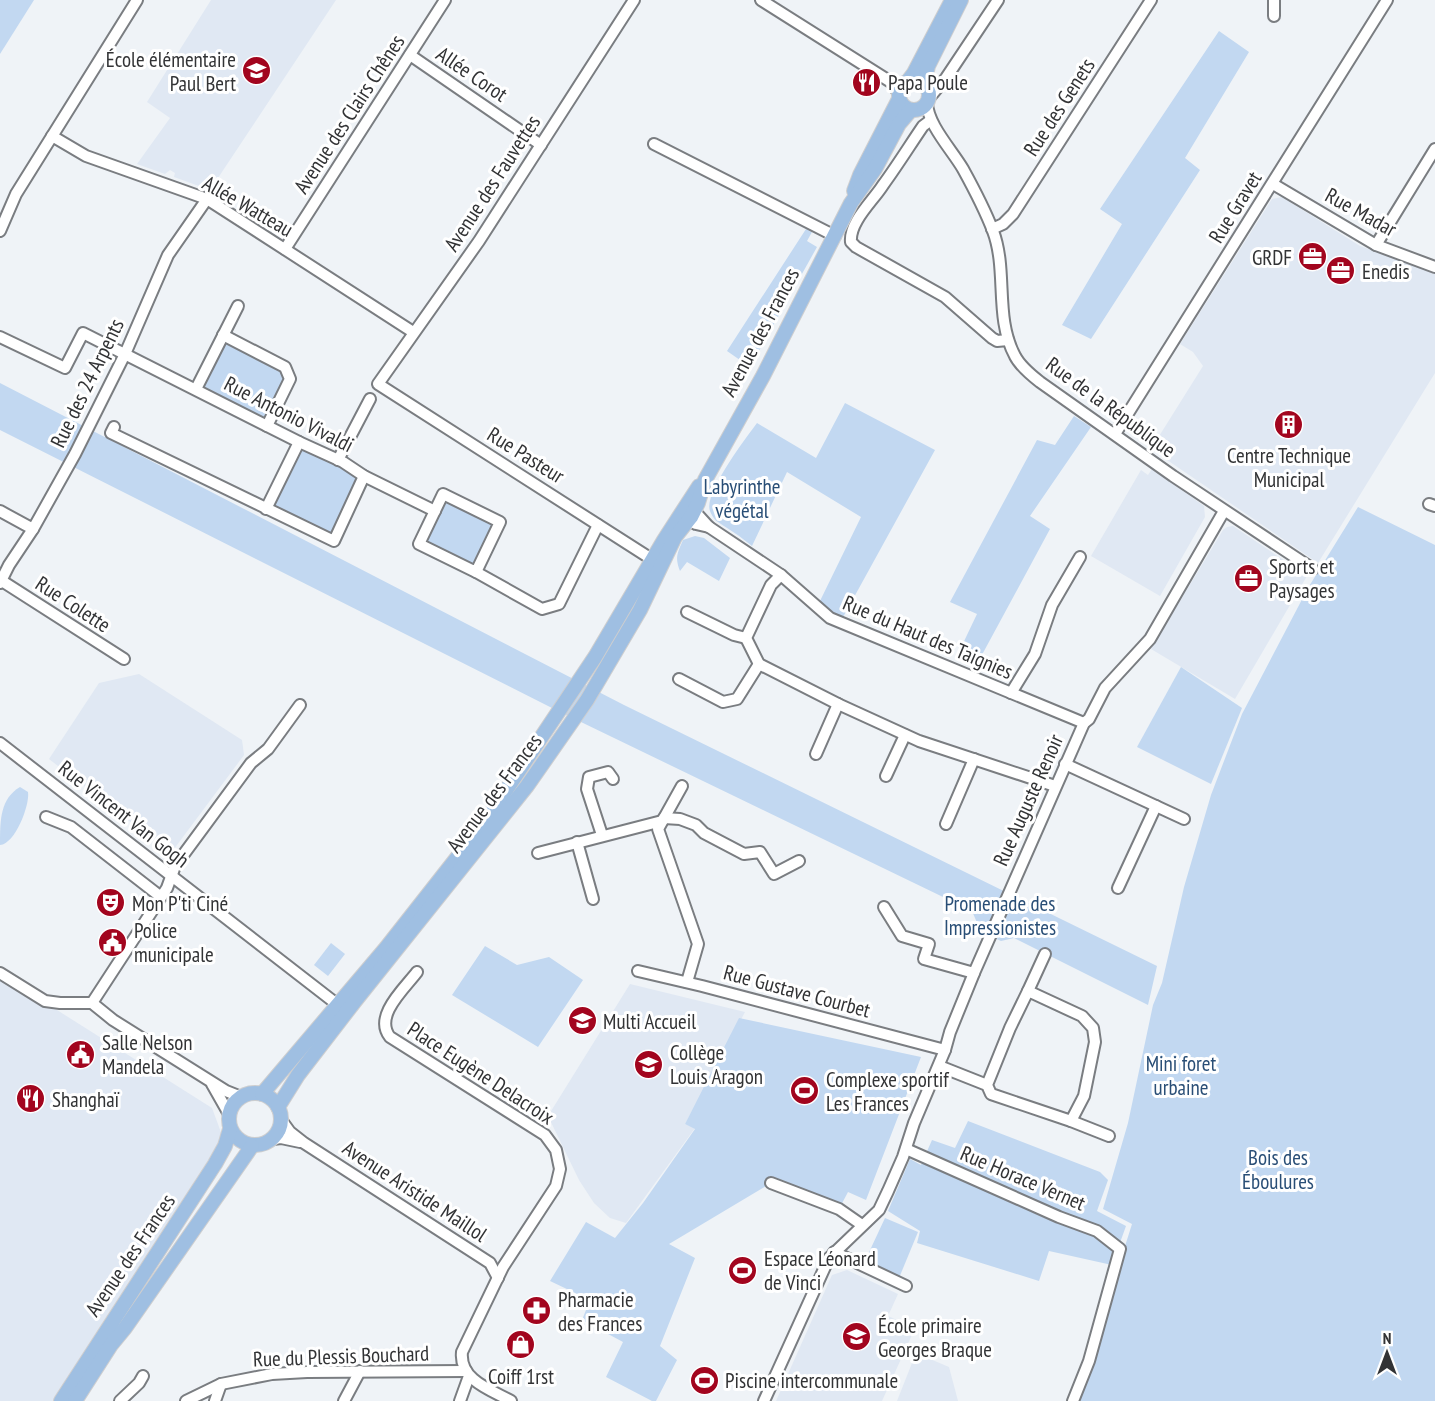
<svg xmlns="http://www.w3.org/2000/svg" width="1435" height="1401" viewBox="0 0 1435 1401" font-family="'PT Sans Narrow',sans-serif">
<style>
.built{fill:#e0e8f3}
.green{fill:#c2d8f1}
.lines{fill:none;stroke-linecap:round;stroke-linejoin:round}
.minor-casing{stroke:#7a7d81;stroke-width:14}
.major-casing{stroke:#cececf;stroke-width:16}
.minor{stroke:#fff;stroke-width:10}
.major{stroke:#9fbfe2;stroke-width:14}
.labels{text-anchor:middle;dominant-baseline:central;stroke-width:6;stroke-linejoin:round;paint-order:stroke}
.poi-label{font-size:21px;fill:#323335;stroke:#fff;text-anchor:start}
.street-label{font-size:21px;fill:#323335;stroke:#fff}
.park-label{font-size:21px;fill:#294e76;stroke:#fff}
</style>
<rect width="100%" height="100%" fill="#eff3f7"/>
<g class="built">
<polygon points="211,0 336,0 210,190 174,177 175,173 170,170 165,174 137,164 170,118 147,102"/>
<polygon points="1282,197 1360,246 1435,273 1435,373 1318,563 1151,449 1203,366 1193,352 1180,344 1272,199"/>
<polygon points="1152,469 1204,506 1205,517 1160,596 1091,556 1141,470 1148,475"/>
<polygon points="1233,526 1307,576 1235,699 1151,649 1223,530 1227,527"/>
<polygon points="139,674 242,740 244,755 171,853 49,759 99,683"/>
<polygon points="0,974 212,1108 229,1154 69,1401 0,1401"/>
<polygon points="630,984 745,1012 685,1124 695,1128 626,1223 610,1218 594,1203 579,1180 548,1116"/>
<polygon points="847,1270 898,1294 888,1316 915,1328 882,1401 776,1401 832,1275"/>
<polygon points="916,1353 949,1367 958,1401 897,1401"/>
</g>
<g class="green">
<polygon points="0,0 34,0 0,54"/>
<polygon points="1219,31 1249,52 1185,158 1200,170 1091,339 1062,325 1122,224 1100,209"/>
<polygon points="806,229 812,232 807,241 817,247 750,367 727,351"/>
<polygon points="223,335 285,367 290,379 267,426 196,389"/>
<polygon points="0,383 624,705 1157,966 1148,1005 1014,938 1001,941 981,932 972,911 552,708 0,430"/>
<path d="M845 403 935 450 842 619 819 603 861 517 787 472 752 546C740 536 730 530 718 522 715 521 711 514 710 511 703 494 746 438 757 423L816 458Z"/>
<polygon points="1074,416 1091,427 1030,516 1050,529 977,664 957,656 977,614 950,602 1037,440 1055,445"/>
<polygon points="299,442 364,476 334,541 266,509"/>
<polygon points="443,494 500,522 476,572 419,544"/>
<polygon points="1358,507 1435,545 1435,1401 1076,1401 1132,1224 1103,1209 1128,1123 1153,1005 1162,983 1184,887 1211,795 1242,714 1308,588"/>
<path d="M695 536 704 538 730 558 719 581 687 562 680 571C675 557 677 554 683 540Z"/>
<polygon points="1181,667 1242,708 1211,784 1137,747"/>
<path d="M20 787 28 792C30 805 15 844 0 845 0 820 0 799 20 787Z"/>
<polygon points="331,943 345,954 328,976 314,965"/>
<polygon points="485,946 517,965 549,957 583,980 538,1047 452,995"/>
<polygon points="739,1018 921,1057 866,1200 848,1192 839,1209 771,1183 669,1244 695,1258 660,1346 677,1360 656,1401 652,1401 606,1377 623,1342 582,1320 590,1300 550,1281 586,1222 615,1238 643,1203 695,1129 685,1124"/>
<polygon points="968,1121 1100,1172 1108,1180 1097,1211 1126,1226 1112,1265 1049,1251 1039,1281 917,1243 920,1231 888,1211 910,1159 921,1165 932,1140 955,1148"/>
<polygon points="885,1218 918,1232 899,1278 864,1263"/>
</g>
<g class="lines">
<defs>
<g id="minor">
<polyline points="634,0 479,241 378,384 653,560"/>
<polyline points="761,0 894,84 899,95"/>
<polyline points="1274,0 1274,16"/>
<polyline points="410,55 541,145"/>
<polyline points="929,98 946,78 998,0"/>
<path d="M927 102C927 124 952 150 963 169 974 189 985 210 993 231 1008 271 994 317 1015 356 1020 366 1031 375 1040 382L1173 476 1313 569"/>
<path d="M931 120 923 126C910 145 897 166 883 185 873 201 849 222 851 242L856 247 945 297 992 338 997 341 1008 340"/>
<polyline points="52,136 86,156 207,199 413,332"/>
<polyline points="654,144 835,236"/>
<polyline points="1273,184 1376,245 1435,267"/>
<polyline points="992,229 1003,224 1013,214 1151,0"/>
<polyline points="0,231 16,194 137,0"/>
<polyline points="1376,245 1435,149"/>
<polyline points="285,249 445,0"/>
<polyline points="223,335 285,367 290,379 267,426"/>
<polyline points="0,337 65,368 83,333 299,442 343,462 364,476 435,511"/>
<polyline points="196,389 238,306"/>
<polyline points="114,427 111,433 334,541 364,476"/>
<polyline points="1115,434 1387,0"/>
<polyline points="338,460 370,399"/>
<polygon points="443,494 500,522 476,572 419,544"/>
<polyline points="1429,504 1435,506"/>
<polyline points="266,509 299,442"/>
<polyline points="0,511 33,529"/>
<polyline points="683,517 696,524 709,527 699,516 687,509"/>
<polyline points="709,527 781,575 830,618 1084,723"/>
<polyline points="476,572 542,609 559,604 598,525"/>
<polyline points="781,575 771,585 746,638 759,664 838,704 919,741 1055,786"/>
<polyline points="2,581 124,659"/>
<polyline points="0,583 9,565 33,529 75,454 125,354 168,255 207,199"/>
<polyline points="687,612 734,635 746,638"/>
<polyline points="679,679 723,702 737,699 759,664"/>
<polyline points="1011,693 1035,654 1052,605 1080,557"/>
<polyline points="0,743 338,1005"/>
<polyline points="816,754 838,704"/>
<polyline points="1065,764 1184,819"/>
<polyline points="886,776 905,735"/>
<polyline points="682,786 658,829 698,944 687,982"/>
<polyline points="46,817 71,827 161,897"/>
<polyline points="664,818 680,819 696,825 704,833 744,854 760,852 774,874 799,861"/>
<polyline points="946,824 974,759"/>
<polyline points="602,835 587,789 589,777 608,772 613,779"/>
<polyline points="577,842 593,899"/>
<polyline points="538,853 662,821"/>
<polyline points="1118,888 1156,806"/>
<polyline points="884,907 902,936 929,944 924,959 974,973"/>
<polyline points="638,971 702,986 945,1050"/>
<path d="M417 972C405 988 373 1016 390 1037L545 1135 556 1150 560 1169 556 1186 503 1267 462 1352C459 1380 491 1390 511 1401"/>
<polyline points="0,973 45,1001 60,1003 92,1003 113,1020 226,1091 241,1097"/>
<polyline points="1028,991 1045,954"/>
<polyline points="92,1003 167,888 175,866 251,763 268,749 300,705"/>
<polyline points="939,1066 987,1085 991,1094 1071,1121 1084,1096 1095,1042 1093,1028 1082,1016 1028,991 1010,1028 987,1085"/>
<polyline points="212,1084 229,1114"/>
<polyline points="282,1121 290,1132 304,1143 490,1263 498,1278"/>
<polyline points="1071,1121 1109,1136"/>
<polyline points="273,1139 281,1138 300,1142"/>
<polyline points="906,1149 1059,1217 1097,1231 1120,1249 1089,1361 1073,1401"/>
<polyline points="771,1183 839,1209 862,1225"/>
<polyline points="834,1252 906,1286"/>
<polyline points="120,1401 139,1383 143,1376"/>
<polyline points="186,1401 221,1384 272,1374 307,1372 466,1371"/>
<polyline points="215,1401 221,1384"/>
<polyline points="344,1401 360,1371"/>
<polyline points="460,1401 469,1376"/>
<polyline points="764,1401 829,1258 879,1210 888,1191 903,1157 914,1123 945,1050 950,1032 974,973 1084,723 1089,719 1105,688 1150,639 1224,511"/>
</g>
<g id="major">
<circle cx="914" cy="95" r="15"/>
<polyline points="908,81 914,73 952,0"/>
<polyline points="924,84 928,66 961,0"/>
<polyline points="854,191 860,175 899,99"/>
<circle cx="255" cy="1119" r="26"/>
<polyline points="262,1094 386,948 482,826 595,657 664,540 699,486"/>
<polyline points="278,1107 298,1075 355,1001 527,786 587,700 640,610 675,537 691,517 698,503 705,480 763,376 851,203 875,169 899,124 911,110"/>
<polyline points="61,1401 215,1164 225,1146 230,1129"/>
<polyline points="75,1401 111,1345 125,1328 252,1146"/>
</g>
</defs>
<use href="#minor" class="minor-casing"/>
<use href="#major" class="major-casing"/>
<use href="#minor" class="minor"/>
<use href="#major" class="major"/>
</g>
<defs>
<symbol id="school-disc" viewBox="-11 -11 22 22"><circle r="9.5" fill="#a2051e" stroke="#fff"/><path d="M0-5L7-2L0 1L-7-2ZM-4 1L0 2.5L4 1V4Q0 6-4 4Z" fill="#fff"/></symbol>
<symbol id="restaurant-disc" viewBox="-11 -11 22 22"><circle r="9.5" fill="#a2051e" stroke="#fff"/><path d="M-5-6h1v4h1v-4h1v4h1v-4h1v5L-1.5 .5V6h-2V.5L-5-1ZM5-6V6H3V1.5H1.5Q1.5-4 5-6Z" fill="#fff"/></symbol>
<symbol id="office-disc" viewBox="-11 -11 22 22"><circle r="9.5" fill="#a2051e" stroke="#fff"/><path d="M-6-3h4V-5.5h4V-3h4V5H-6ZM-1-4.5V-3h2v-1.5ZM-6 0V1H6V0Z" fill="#fff"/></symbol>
<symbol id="building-disc" viewBox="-11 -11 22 22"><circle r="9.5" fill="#a2051e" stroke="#fff"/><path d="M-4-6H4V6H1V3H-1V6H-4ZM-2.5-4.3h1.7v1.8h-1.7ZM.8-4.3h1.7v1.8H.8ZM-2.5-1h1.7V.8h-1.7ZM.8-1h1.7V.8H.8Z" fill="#fff"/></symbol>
<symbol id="theatre-disc" viewBox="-11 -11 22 22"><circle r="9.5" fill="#a2051e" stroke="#fff"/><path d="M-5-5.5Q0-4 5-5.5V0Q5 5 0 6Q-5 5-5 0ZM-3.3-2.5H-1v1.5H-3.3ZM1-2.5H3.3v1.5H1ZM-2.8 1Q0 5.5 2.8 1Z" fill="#fff"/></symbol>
<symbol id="civic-disc" viewBox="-11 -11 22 22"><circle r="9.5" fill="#a2051e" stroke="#fff"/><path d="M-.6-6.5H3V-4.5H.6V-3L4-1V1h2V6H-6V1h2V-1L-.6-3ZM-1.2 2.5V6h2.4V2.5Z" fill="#fff"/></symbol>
<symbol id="stadium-disc" viewBox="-11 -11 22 22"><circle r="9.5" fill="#a2051e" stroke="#fff"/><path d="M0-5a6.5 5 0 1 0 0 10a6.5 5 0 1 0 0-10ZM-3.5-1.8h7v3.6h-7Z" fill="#fff"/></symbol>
<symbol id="pharmacy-disc" viewBox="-11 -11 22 22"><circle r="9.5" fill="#a2051e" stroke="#fff"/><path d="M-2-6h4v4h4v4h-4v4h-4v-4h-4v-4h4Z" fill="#fff"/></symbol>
<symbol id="shop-disc" viewBox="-11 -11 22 22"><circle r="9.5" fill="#a2051e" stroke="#fff"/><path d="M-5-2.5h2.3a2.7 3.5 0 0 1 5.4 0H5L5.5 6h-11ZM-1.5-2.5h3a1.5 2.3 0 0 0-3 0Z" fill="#fff"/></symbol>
</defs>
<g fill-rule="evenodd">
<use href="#school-disc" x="240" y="54" width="33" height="33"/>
<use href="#restaurant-disc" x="850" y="66" width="33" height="33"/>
<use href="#office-disc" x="1296" y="240" width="33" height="33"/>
<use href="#office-disc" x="1324" y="254" width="33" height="33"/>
<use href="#building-disc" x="1272" y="408" width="33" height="33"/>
<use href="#office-disc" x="1232" y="562" width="33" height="33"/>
<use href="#theatre-disc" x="94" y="886" width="33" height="33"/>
<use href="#civic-disc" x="96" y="926" width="33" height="33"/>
<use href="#school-disc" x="566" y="1004" width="33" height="33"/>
<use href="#civic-disc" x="64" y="1038" width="33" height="33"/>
<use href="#school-disc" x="632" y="1048" width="33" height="33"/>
<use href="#stadium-disc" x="788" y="1074" width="33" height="33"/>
<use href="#restaurant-disc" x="14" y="1082" width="33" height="33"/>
<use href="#stadium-disc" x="726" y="1254" width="33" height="33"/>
<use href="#pharmacy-disc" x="520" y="1294" width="33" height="33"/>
<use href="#school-disc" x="840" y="1320" width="33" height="33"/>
<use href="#shop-disc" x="504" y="1328" width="33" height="33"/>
<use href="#stadium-disc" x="688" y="1364" width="33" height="33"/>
</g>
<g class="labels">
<g class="poi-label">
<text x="236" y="59" text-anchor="end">École élémentaire<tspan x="236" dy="24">Paul Bert</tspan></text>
<text x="888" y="82">Papa Poule</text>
<text x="1292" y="257" text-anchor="end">GRDF</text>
<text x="1362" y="271">Enedis</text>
<text x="1289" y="455" text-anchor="middle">Centre Technique<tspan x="1289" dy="24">Municipal</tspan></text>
<text x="1269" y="566">Sports et<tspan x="1269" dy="24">Paysages</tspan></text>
<text x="132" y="903">Mon P'ti Ciné</text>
<text x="134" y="930">Police<tspan x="134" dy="24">municipale</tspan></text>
<text x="603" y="1021">Multi Accueil</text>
<text x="102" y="1042">Salle Nelson<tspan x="102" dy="24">Mandela</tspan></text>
<text x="670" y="1052">Collège<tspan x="670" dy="24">Louis Aragon</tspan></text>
<text x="826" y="1079">Complexe sportif<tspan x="826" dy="24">Les Frances</tspan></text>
<text x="52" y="1099">Shanghaï</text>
<text x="764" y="1258">Espace Léonard<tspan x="764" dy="24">de Vinci</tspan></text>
<text x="558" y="1299">Pharmacie<tspan x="558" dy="24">des Frances</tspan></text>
<text x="878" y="1325">École primaire<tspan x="878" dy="24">Georges Braque</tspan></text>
<text x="521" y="1376" text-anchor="middle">Coiff 1rst</text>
<text x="725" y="1380">Piscine intercommunale</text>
</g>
<g class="street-label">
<text transform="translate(472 74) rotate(34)">Allée Corot</text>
<text transform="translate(1059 107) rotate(-57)">Rue des Genets</text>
<text transform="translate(349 114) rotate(-57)">Avenue des Clairs Chênes</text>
<text transform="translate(492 183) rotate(-57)">Avenue des Fauvettes</text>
<text transform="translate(248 206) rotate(30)">Allée Watteau</text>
<text transform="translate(1235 207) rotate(-58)">Rue Gravet</text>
<text transform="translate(1361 212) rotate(29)">Rue Madar</text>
<text transform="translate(760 332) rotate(-62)">Avenue des Frances</text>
<text transform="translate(87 383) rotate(-64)">Rue des 24 Arpents</text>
<text transform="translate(1111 407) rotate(36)">Rue de la République</text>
<text transform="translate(289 414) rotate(27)">Rue Antonio Vivaldi</text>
<text transform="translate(526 455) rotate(32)">Rue Pasteur</text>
<text transform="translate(73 604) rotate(33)">Rue Colette</text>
<text transform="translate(928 637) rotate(23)">Rue du Haut des Taignies</text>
<text transform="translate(494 793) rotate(-53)">Avenue des Frances</text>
<text transform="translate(1028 800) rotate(-66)">Rue Auguste Renoir</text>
<text transform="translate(124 814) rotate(38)">Rue Vincent Van Gogh</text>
<text transform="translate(797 991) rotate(15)">Rue Gustave Courbet</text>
<text transform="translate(481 1073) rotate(33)">Place Eugène Delacroix</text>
<text transform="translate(1023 1178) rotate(23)">Rue Horace Vernet</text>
<text transform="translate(415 1191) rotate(33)">Avenue Aristide Maillol</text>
<text transform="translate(130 1255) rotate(-56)">Avenue des Frances</text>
<text transform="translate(341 1356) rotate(-2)">Rue du Plessis Bouchard</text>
</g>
<g class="park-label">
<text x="742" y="486">Labyrinthe<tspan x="742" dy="24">végétal</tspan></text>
<text x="1000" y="903">Promenade des<tspan x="1000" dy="24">Impressionistes</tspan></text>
<text x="1181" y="1063">Mini foret<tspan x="1181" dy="24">urbaine</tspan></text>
<text x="1278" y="1157">Bois des<tspan x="1278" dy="24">Éboulures</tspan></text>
</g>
</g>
<g transform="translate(1387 1353)" stroke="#ffffff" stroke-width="4.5" paint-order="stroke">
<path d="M0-4.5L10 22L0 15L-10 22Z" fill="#323335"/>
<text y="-9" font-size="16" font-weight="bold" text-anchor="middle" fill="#323335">N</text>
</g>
</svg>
